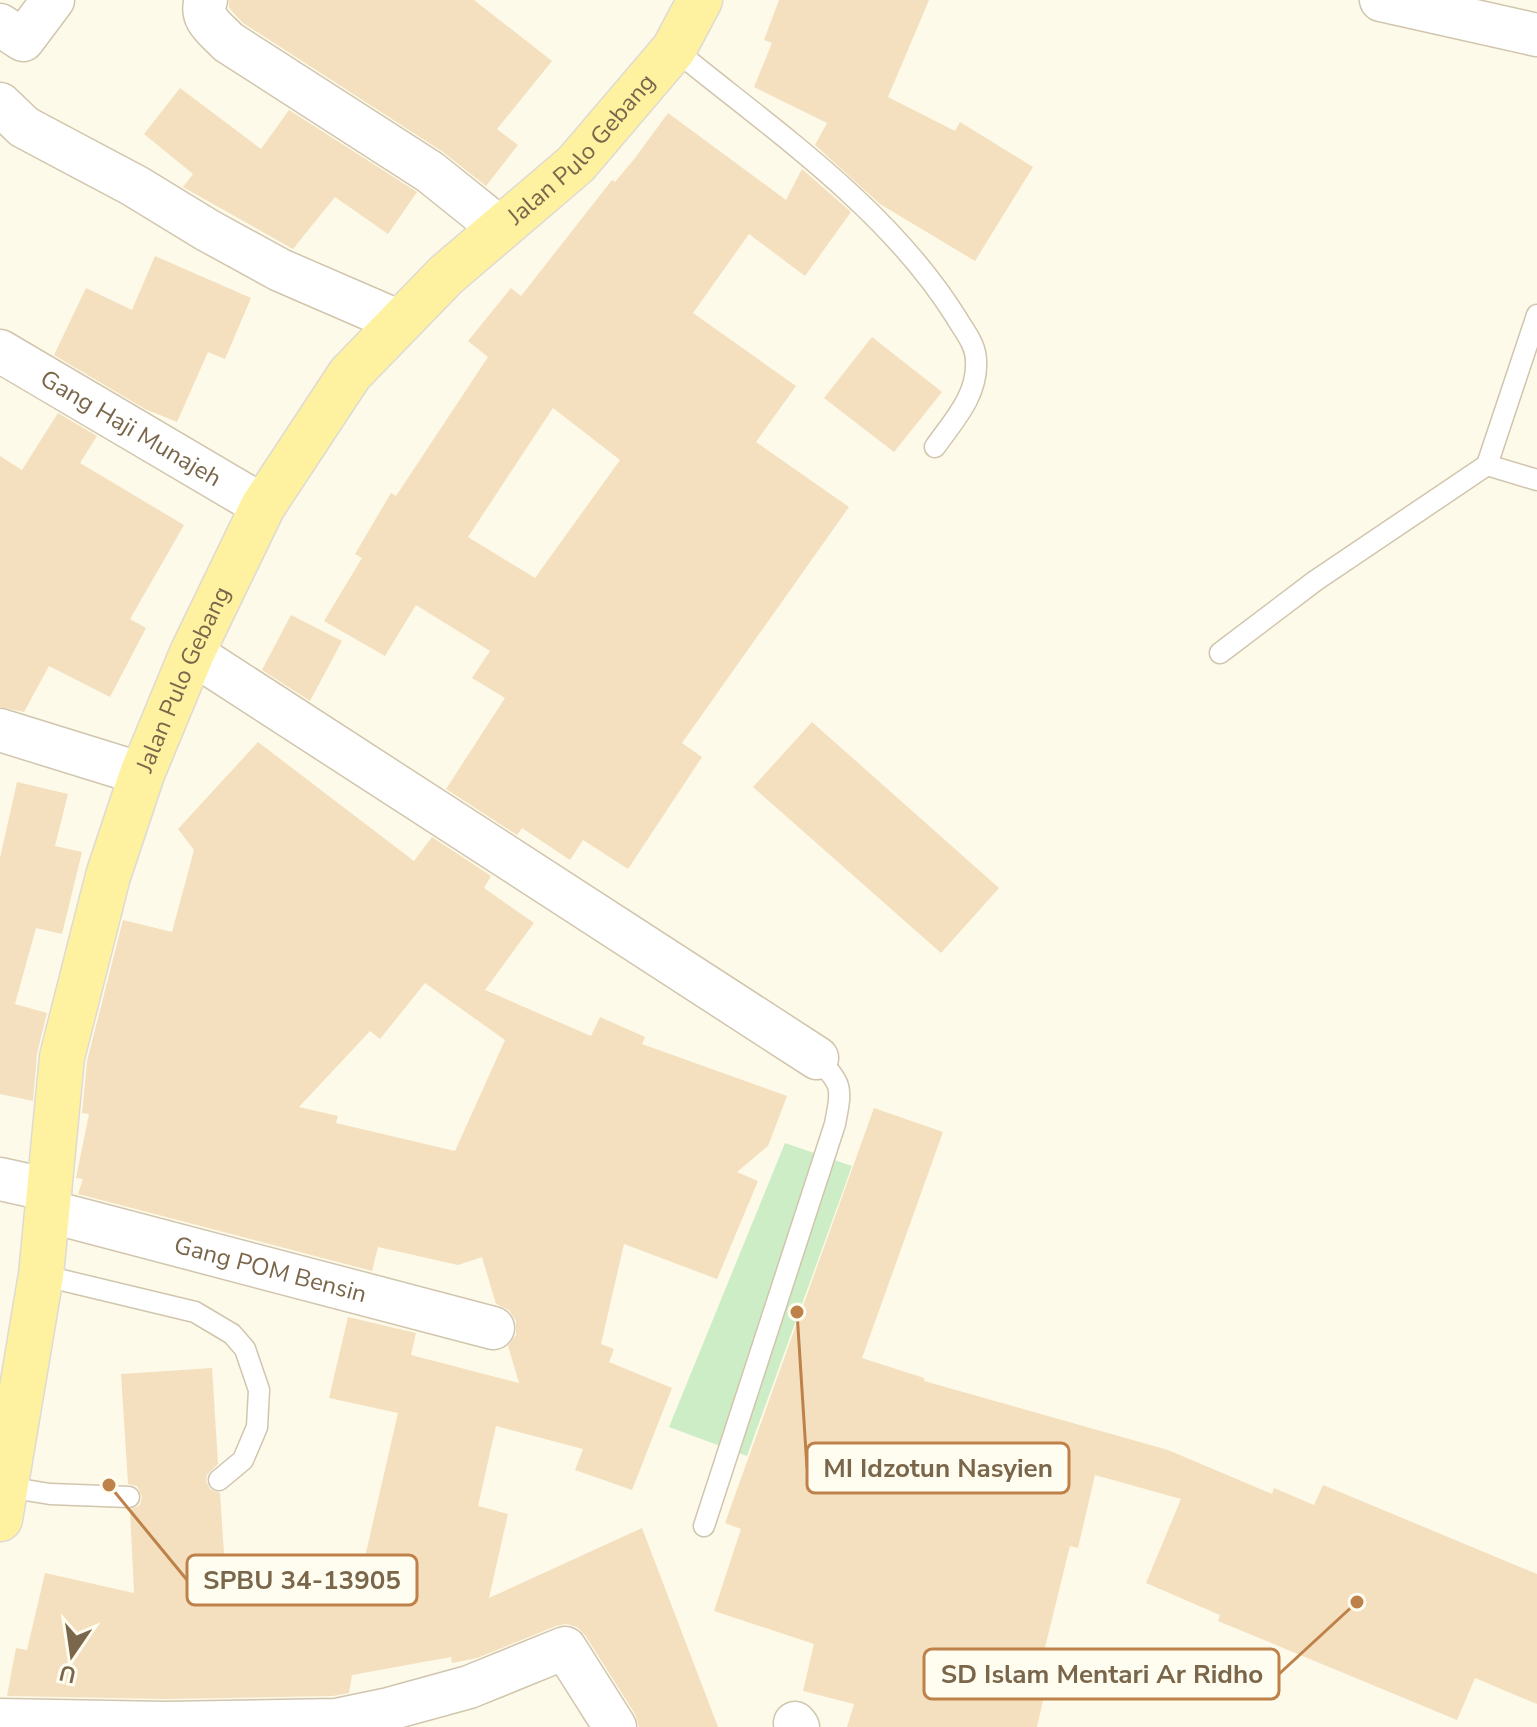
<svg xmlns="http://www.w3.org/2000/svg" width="1537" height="1727" viewBox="0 0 1537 1727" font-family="'Nunito Sans',sans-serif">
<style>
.green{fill:#cdedc6}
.building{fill:#f4e0bf;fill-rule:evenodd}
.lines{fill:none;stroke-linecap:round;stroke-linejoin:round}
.lane-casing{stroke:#d1c5ad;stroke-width:23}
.street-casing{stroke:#d1c5ad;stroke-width:45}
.primary-casing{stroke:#dfdad4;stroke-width:47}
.lane{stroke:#fff;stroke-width:20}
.street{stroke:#fff;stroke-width:42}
.primary{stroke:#fef19f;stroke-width:44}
.labels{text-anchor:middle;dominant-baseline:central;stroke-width:8;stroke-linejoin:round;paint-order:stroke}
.street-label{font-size:24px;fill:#7a664a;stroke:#fffdf0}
.leader{fill:none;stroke:#be8149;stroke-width:3}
.callout-dot{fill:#be8149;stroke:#fffdf0;stroke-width:3}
.callout{fill:#fffdf0;stroke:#be8149;stroke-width:3}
.callout-label{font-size:26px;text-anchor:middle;font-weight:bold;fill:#7a664a}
</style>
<rect width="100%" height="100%" fill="#fdfae9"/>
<polygon class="green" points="785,1143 852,1166 747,1456 669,1427"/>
<g class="building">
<polygon points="229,0 474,0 552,61 497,129 518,145 486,186 443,152 243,23 229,8"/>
<polygon points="779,0 929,0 888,97 955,131 960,122 1033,167 975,261 880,204 815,145 827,123 754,87 772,43 764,40"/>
<polygon points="180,88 261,149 289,110 417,192 388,234 335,197 293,249 291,248 183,187 193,174 144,134"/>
<path d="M668 113 786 200 802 169 851 212 805 276 749 234 693 313 796 386 756 442 849 507 682 743 702 757 628 869 583 840 570 860 522 828 517 835 446 789 505 698 472 678 490 651 416 605 385 656 324 621 362 558 355 554 391 493 396 496 488 357 468 341 511 288 521 296 612 180 615 182 635 158ZM553 408 620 460 535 578 468 537Z"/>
<polygon points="155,256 251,298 225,359 208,352 177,422 145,409 54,355 86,288 132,310"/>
<polygon points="872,337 942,392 894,452 824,398"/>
<polygon points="58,413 97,436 80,463 184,525 130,619 146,628 110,697 49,666 24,712 0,707 0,456 22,470"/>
<polygon points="291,615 342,641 310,701 262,670"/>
<polygon points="812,722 999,888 941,953 753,787"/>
<path d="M258 742 414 861 432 837 491 876 484 888 534 923 485 990 591 1036 600 1017 645 1037 642 1044 787 1096 768 1146 737 1172 758 1181 717 1279 624 1244 601 1344 614 1349 609 1362 672 1388 632 1490 575 1470 583 1449 496 1426 478 1506 508 1514 489 1598 642 1528 718 1727H639L635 1714 585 1635 577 1627 566 1624 556 1626 477 1658 452 1663 451 1657 352 1675 349 1693 333 1696 165 1699 7 1696 16 1648 27 1650 45 1573 134 1593 130 1510 140 1505 142 1497 137 1486 128 1484 121 1374 212 1368 218 1464 207 1475 206 1481 210 1489 220 1493 225 1568 372 1593 365 1557 398 1413 329 1398 348 1317 416 1333 411 1355 519 1383 508 1346 516 1335V1321L509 1310 496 1304 482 1257 458 1265 378 1247 372 1271 78 1194 83 1179 76 1178 89 1114 82 1113 87 1061 123 920 172 932 194 850 178 829ZM425 983 505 1040 455 1151 336 1123 338 1116 299 1107 370 1031 380 1039Z"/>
<polygon points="17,782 68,794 55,846 82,852 62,934 36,928 15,1004 47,1013 37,1054 33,1101 0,1094 0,858"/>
<polygon points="874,1108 943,1132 862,1358 924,1378 924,1381 1168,1450 1272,1494 1274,1488 1314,1505 1323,1485 1537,1574 1537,1704 1475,1678 1457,1720 1218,1621 1220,1615 1146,1583 1181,1499 1095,1475 1078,1548 1070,1546 1034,1692 1044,1696 1037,1727 847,1727 854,1704 803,1691 814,1644 714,1611 741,1529 725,1523"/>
</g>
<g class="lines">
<defs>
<g id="lane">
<path d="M674 49C773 130 887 207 956 317 964 331 976 344 976 361 978 395 954 420 935 447"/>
<polyline points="1487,465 1537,480"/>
<polyline points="1220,653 1315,581 1487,465 1537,315"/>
<polyline points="41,1275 195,1312 232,1334 245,1349 259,1390 257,1427 243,1460 219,1480"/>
<polyline points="7,1487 50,1494 129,1497"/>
<path d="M704 1526 835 1124C842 1087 843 1085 817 1058"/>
</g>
<g id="street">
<path d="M206 0C199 19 216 29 228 42L430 172 501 229"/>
<polyline points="1381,0 1537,35"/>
<polyline points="0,25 23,40 53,0"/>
<polyline points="0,104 24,127 135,186 207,230 280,270 400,322"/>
<path id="s1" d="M0 351 263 506"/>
<polyline points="192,653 817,1058"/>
<polyline points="0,730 142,774"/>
<polyline points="0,1179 50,1190"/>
<path id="s2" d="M48 1211 493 1328"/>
<polyline points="0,1720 165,1723 336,1720 389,1709 469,1687 565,1648 615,1727"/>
<polyline points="795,1723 798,1727"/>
</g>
<g id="primary">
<path id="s3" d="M0 1519 41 1275 62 1057 108 876 142 774 192 653 263 506 350 374 446 275 576 164 674 49 700 0"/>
</g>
</defs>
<use href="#lane" class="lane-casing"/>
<use href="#street" class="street-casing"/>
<use href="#primary" class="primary-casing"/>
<use href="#lane" class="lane"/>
<use href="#street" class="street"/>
<use href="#primary" class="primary"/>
</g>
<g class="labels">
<g class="street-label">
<text stroke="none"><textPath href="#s3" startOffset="1536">Jalan Pulo Gebang</textPath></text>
<text stroke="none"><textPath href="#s1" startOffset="152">Gang Haji Munajeh</textPath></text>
<text stroke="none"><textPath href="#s3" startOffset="864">Jalan Pulo Gebang</textPath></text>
<text stroke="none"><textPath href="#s2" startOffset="230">Gang POM Bensin</textPath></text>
</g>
</g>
<path class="leader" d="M797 1312L807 1468M109 1485L187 1580M1357 1602L1279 1674"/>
<g class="callout-dot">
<circle cx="797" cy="1312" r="8"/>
<circle cx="109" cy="1485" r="8"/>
<circle cx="1357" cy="1602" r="8"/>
</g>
<g class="callout">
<rect x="807" y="1443" width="262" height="50" rx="8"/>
<rect x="187" y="1555" width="230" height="50" rx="8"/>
<rect x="924" y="1649" width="355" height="50" rx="8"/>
</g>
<g class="callout-label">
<text x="938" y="1477">MI Idzotun Nasyien</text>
<text x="302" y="1589">SPBU 34-13905</text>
<text x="1102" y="1683">SD Islam Mentari Ar Ridho</text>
</g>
<g transform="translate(72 1655) rotate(193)" stroke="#fffdf0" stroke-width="6" paint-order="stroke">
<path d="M0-6L14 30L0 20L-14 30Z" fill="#7a664a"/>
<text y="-12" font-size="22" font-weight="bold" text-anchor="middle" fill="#7a664a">U</text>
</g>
</svg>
